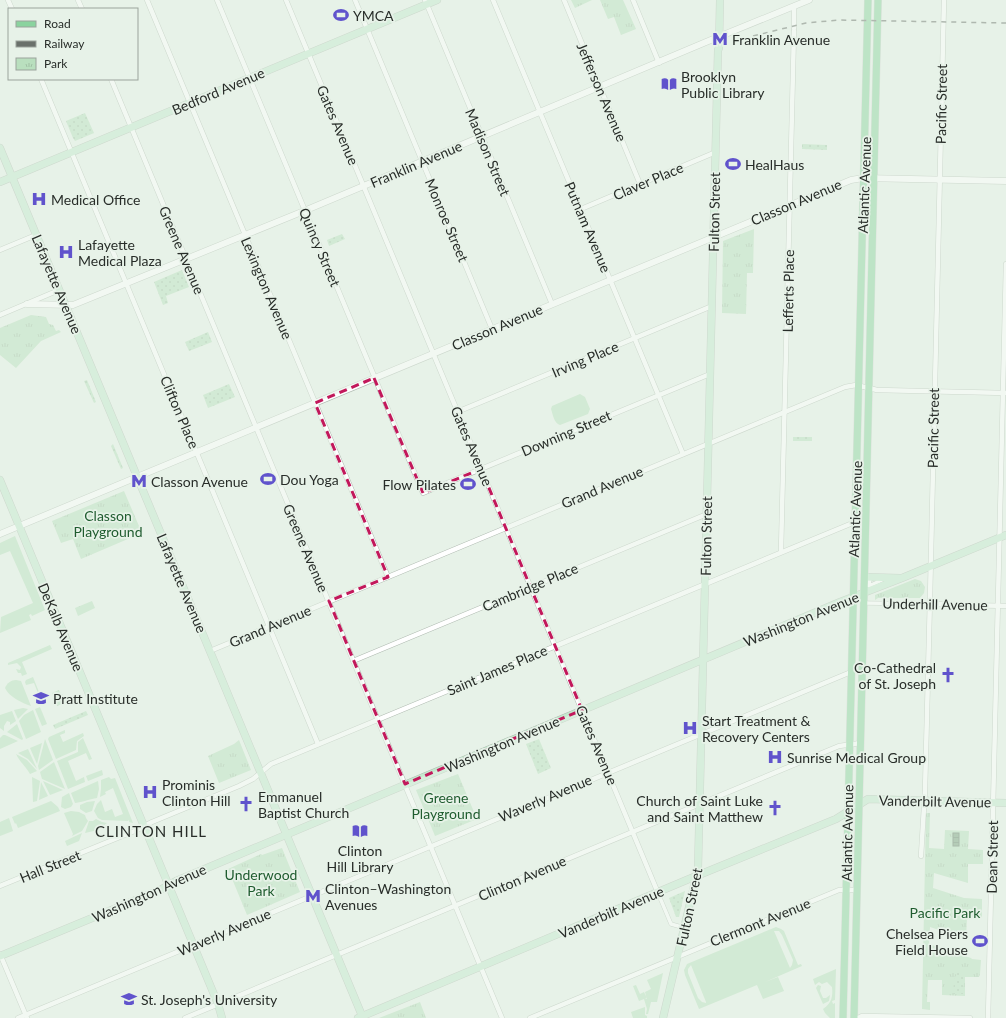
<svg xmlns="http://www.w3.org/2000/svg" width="1006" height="1018" viewBox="0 0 1006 1018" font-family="Lato,sans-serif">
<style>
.grass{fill:#b9dfbe;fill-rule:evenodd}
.park{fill:url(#park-tufts)}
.garden{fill:url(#garden-dots)}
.water{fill:url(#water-rules);stroke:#5f7b63}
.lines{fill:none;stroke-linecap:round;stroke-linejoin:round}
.pedestrian-casing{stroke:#aeb9af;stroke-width:4.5}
.minor-casing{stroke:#aeb9af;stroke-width:5.5}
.tertiary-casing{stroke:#aeb9af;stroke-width:7}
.secondary-casing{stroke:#aeb9af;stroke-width:8}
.primary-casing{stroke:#d0d1d0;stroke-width:8}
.pedestrian{stroke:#fff;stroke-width:3.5}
.minor{stroke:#fff;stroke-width:4.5}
.tertiary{stroke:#fff;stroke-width:6}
.secondary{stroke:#c4e9ce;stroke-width:7}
.primary{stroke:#8ad39e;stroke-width:7}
.rail{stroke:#6a716b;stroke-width:1.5;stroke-dasharray:5 5;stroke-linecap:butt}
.marked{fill:none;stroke:#c2185b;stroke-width:3;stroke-dasharray:8 5;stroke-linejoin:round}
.labels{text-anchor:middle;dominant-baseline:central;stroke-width:3.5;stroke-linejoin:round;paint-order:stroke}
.poi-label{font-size:14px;fill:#282d29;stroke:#e7f2e8;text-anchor:start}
.street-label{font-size:14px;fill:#282d29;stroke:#e7f2e8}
.park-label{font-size:14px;fill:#1f5c2f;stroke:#e7f2e8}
.neighbourhood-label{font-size:15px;letter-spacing:1px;fill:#282d29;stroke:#e7f2e8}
</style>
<defs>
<pattern id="park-tufts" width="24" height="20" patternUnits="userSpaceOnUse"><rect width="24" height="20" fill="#b9dfbe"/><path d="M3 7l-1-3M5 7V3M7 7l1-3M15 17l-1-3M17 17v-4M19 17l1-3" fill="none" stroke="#9fc0a3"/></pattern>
<pattern id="garden-dots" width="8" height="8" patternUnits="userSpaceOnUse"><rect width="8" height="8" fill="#b9dfbe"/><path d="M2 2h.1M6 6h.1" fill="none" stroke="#9fc0a3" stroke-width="1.8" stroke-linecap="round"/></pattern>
<pattern id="water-rules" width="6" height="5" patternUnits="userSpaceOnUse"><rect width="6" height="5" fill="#769d7c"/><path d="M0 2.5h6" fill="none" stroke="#618066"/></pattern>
</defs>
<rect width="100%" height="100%" fill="#e7f2e8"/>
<g class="grass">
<path d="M580 394 585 397 590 409 588 414 560 425C554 423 553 415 551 409L552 406Z"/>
<polygon points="15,536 45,610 32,616 31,614 29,615 31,620 0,633 1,617 33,603 10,551 0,555 0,543"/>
<polygon points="50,645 52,649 22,662 27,674 22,676 21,673 18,673 16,669 20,670 21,667 17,663 8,665 8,663"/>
<polygon points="33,677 43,702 37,704 41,701 34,683 26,685 25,682 26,680"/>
<path d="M16 680 21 681 31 706C22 703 9 697 5 688 7 683 11 680 16 680Z"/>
<polygon points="40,707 47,724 42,726 35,709"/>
<polygon points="23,708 28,709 18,719 14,710"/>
<polygon points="33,710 41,732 26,739 19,721 24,715"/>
<polygon points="12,711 16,721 10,725 10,722 7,721 4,726 4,731 0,728 0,715"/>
<polygon points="17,724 23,739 22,740 7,732"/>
<polygon points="65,730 65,733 60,735 63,742 83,733 84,736 77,741 76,750 56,759 48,739 49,737"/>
<polygon points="3,735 5,735 18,741 0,749 0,738"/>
<polygon points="83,738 92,759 89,760 86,753 68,761 76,781 84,777 85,782 68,789 57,761 78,752 78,742"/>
<polygon points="45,739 53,760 39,770 38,766"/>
<polygon points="42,743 37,764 30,748"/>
<polygon points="28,749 37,769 28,759 18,753"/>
<path d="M16 754 27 760 37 771 30 774C25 765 21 764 16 754Z"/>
<polygon points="54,762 65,789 42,779 40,772"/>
<polygon points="102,770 103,775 88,781 86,776"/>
<polygon points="32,777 40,781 37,801 33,802"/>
<polygon points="109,777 111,779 115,778 133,823 129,822 129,820 128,821 102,820 98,818 94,811 97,804 101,800 105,812 112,809 115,817 123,814 113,788 105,792 106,794 100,797 101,789 101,780"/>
<polygon points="43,781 63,790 50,795"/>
<path d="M98 781 99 789 97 798C90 799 79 803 75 803L71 793Z"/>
<polygon points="41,782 48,796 39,800"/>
<polygon points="69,793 73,804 71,807 65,809 61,807 62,797"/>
<polygon points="51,801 58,807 60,811 18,828 16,823 15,824 12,817"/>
<polygon points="95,801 92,811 86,813 80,809 80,805 87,802"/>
<polygon points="71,811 79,812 85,815 86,818 88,821 82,831 72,836 73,834 64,813"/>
<polygon points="9,818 13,831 0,836 0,822"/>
<polygon points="96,819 102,822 107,823 98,830 85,833 89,821 93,821"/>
<polygon points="82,833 79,841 67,846 65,841"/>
<path d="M776 927 781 929 784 931 798 965 801 964 802 966 765 982 778 977 784 991 763 999 757 985 699 1009 685 975 684 970 687 964ZM774 931H779L782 935 793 960 792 965 790 968ZM691 965 706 1002V1003L702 1002 698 998 688 973V969Z"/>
<path d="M836 969 835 1000 832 1001 833 1004 835 1003V1018H830L825 1013 823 1009C832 1003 833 996 832 987L827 982 822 984 819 982 815 985 813 979Z"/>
<polygon points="663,973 657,1002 651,1002 648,1014 646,1014 647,1009 644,999 639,1001 633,986 636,985 640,994 644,992 647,998 645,999 647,999 645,992 651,989 647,980"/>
<polygon points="818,985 821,986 820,991 823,998 826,998 830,995 829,1001 823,1004 816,988"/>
<polygon points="645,1007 645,1015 647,1016 647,1018 633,1018 631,1012"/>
</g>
<g class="park">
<polygon points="571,0 592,0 575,8"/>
<polygon points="600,0 623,0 636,29 621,35 614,17 608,19"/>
<polygon points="754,229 753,273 747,273 746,314 722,313 723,241"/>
<polygon points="31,315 46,317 49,324 53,325 56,331 59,330 61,332 41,341 16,368 0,355 0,328"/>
<polygon points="124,491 142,533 81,559 73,539 61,543 52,521"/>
<polygon points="915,579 921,581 925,587 924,593 920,598 878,598 875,600 875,595"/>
<polygon points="92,601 95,608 78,616 75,608"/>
<polygon points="239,740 251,770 219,783 208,756 234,744"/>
<polygon points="458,774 477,819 435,836 416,790"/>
<polygon points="926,813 930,813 929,848 944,849 945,830 969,831 968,849 983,850 983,864 968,864 968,883 934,873 933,888 964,898 982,899 982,917 967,917 966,939 930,927 929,944 971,958 972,959 981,960 980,974 979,977 965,977 965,996 942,995 942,980 928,980 927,1002 930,1002 930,1010 922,1009"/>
<polygon points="282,848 300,892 247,915 228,869 261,854 262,855"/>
<polygon points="420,1002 426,1018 379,1018"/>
</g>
<g class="garden">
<polygon points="85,113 94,133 75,141 73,138 66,121"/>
<polygon points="802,144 827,145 827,150 802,149"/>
<polygon points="342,234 345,239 329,246 327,240"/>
<polygon points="182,270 189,287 166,296 168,303 163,305 154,282"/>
<polygon points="208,332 212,342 189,351 185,342"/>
<polygon points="87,380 96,402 94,403 84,381"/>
<polygon points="229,384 235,397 208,408 203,395"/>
<rect x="793" y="437" width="19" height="4"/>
<polygon points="113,444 123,468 121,469 111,446"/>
<polygon points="59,690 61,694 62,694 66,702 57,706 52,693"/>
<polygon points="86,711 88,715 55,729 53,725"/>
<polygon points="539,739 551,768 538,774 526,744"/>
<polygon points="685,891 679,917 676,917 669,898"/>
<polygon points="960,971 964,974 963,994 953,994 954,981 957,972"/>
</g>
<rect class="water" x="953" y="833" width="6" height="13"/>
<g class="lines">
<defs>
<g id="pedestrian">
<polygon points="870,578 883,579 884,579 869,586"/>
<polyline points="864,603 929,604"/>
<polyline points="658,893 671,924 685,928"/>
</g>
<g id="minor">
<polyline points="8,0 12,9"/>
<polyline points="78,0 82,9"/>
<polyline points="147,0 388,577"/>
<polyline points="217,0 423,493 710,374"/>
<polyline points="286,0 658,893"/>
<polyline points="355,0 492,329"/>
<polyline points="425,0 552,304"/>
<polyline points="493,0 683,454"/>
<polyline points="564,0 640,184"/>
<polyline points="633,0 659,63"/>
<polyline points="794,28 794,6"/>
<polyline points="41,79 318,744"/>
<polyline points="111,79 502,1018"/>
<polyline points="581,209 716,152"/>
<polyline points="0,250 36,235"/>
<polyline points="0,315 59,290"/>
<polyline points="457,412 712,306"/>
<polyline points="781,551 794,31"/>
<polyline points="929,604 1006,606"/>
<polyline points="210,651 845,387 856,385 877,390 1006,393"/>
<polyline points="353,661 707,514"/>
<polyline points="921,856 925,791 930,598 944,0"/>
<polyline points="0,886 137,830 152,822 239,786 253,779 271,764 855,522"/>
<polyline points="0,954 27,1018"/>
<polyline points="18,1018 851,672"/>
<polyline points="185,1018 839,746 861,743"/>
<polyline points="530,1018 839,890 857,890"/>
<polyline points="858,1018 862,1016 970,1018"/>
<polyline points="988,1018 1006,264"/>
</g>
<g id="tertiary">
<polyline points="27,304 73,305 304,211 706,42 809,0"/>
<polyline points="0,534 851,180 863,178 1006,181"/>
</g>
<g id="secondary">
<polyline points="719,48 720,0"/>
<polyline points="0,148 363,1018"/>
<polyline points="0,182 437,0"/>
<polyline points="0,480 218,1004 222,1018"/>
<polyline points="865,577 900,578"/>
<polyline points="0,956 160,890 176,881 840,602 902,578 1006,535"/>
<polyline points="358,1018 689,879 836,819 868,799 1006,803"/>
<polyline points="663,1018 698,869 718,50"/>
</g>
<g id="primary">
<polyline points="843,1018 868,0"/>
<polyline points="854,1018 878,0"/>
</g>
</defs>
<use href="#pedestrian" class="pedestrian-casing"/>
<use href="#minor" class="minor-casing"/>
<use href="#tertiary" class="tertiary-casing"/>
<use href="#secondary" class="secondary-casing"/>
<use href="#primary" class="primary-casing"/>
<use href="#pedestrian" class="pedestrian"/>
<use href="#minor" class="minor"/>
<use href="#tertiary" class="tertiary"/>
<use href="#secondary" class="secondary"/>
<use href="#primary" class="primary"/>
<polyline class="rail" points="753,36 806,23 839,20 1006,23"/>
</g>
<path d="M0 0H1006V1018H0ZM374 378 423 493 481 469 582 710 405 784 329 601 388 577 315 403Z" fill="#e7f2e8" fill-opacity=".55" fill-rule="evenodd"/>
<path class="marked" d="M374 378 423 493 481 469 582 710 405 784 329 601 388 577 315 403Z"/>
<defs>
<symbol id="stadium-bare" viewBox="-9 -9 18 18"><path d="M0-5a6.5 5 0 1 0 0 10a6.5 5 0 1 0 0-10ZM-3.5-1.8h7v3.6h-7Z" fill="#6053cc" stroke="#e7f2e8" stroke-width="2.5" paint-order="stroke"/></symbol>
<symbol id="metro-bare" viewBox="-9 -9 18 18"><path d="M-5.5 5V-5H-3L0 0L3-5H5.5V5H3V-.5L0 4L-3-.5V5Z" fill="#6053cc" stroke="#e7f2e8" stroke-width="2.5" paint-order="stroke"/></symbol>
<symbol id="library-bare" viewBox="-9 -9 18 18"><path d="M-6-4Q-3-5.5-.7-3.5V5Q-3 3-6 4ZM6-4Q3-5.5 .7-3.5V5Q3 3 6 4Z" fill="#6053cc" stroke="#e7f2e8" stroke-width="2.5" paint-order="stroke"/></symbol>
<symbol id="hospital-bare" viewBox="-9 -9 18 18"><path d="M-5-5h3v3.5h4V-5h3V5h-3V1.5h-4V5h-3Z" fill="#6053cc" stroke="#e7f2e8" stroke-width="2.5" paint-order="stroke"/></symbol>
<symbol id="church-bare" viewBox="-9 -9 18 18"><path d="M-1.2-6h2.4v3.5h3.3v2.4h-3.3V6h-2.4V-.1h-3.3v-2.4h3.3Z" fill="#6053cc" stroke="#e7f2e8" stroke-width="2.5" paint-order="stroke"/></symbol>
<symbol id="university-bare" viewBox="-9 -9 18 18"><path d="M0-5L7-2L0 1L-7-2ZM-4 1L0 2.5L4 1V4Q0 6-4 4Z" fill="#6053cc" stroke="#e7f2e8" stroke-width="2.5" paint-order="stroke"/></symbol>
</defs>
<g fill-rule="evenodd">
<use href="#stadium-bare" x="330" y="4" width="22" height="22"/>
<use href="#metro-bare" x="709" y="28" width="22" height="22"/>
<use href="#library-bare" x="658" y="73" width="22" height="22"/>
<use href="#stadium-bare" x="722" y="153" width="22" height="22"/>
<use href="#hospital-bare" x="28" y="188" width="22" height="22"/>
<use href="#hospital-bare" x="55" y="241" width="22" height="22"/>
<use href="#stadium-bare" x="257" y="468" width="22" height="22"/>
<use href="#metro-bare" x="128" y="470" width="22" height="22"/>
<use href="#stadium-bare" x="457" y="473" width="22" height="22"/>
<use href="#church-bare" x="937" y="664" width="22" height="22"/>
<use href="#university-bare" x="30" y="687" width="22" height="22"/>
<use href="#hospital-bare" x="679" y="717" width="22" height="22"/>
<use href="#hospital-bare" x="764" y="746" width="22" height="22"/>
<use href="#hospital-bare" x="139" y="781" width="22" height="22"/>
<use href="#church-bare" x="235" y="793" width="22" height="22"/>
<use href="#church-bare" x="764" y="797" width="22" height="22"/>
<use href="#library-bare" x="349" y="820" width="22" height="22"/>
<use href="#metro-bare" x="302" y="885" width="22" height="22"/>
<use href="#stadium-bare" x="969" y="930" width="22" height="22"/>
<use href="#university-bare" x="118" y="988" width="22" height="22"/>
</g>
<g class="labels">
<g class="poi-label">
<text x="353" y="15">YMCA</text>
<text x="732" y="39">Franklin Avenue</text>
<text x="681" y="76">Brooklyn<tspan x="681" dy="16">Public Library</tspan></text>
<text x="745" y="164">HealHaus</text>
<text x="51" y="199">Medical Office</text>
<text x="78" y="244">Lafayette<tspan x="78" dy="16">Medical Plaza</tspan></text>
<text x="280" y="479">Dou Yoga</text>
<text x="151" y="481">Classon Avenue</text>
<text x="456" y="484" text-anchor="end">Flow Pilates</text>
<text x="936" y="667" text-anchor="end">Co-Cathedral<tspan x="936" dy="16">of St. Joseph</tspan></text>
<text x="53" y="698">Pratt Institute</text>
<text x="702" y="720">Start Treatment &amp;<tspan x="702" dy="16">Recovery Centers</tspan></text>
<text x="787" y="757">Sunrise Medical Group</text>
<text x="162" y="784">Prominis<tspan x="162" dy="16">Clinton Hill</tspan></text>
<text x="258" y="796">Emmanuel<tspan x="258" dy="16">Baptist Church</tspan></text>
<text x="763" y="800" text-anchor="end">Church of Saint Luke<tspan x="763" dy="16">and Saint Matthew</tspan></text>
<text x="360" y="850" text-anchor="middle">Clinton<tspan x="360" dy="16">Hill Library</tspan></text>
<text x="325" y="888">Clinton–Washington<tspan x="325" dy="16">Avenues</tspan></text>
<text x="968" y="933" text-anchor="end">Chelsea Piers<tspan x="968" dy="16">Field House</tspan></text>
<text x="141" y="999">St. Joseph's University</text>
</g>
<g class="street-label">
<text transform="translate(218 91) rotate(-23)">Bedford Avenue</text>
<text transform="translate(602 92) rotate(67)">Jefferson Avenue</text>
<text transform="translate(941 104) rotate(-89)">Pacific Street</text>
<text transform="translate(338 125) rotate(67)">Gates Avenue</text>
<text transform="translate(488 152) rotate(67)">Madison Street</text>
<text transform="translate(416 164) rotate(-23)">Franklin Avenue</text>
<text transform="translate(648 181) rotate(-23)">Claver Place</text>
<text transform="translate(864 185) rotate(-88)">Atlantic Avenue</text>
<text transform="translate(796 202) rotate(-23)">Classon Avenue</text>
<text transform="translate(714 212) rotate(-89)">Fulton Street</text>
<text transform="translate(447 220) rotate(67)">Monroe Street</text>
<text transform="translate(588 227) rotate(67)">Putnam Avenue</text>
<text transform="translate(320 247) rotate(67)">Quincy Street</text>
<text transform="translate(182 250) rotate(67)">Greene Avenue</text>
<text transform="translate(57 284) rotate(67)">Lafayette Avenue</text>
<text transform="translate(267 288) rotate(67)">Lexington Avenue</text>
<text transform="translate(788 291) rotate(-89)">Lefferts Place</text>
<text transform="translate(497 327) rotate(-23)">Classon Avenue</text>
<text transform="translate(585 359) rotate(-23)">Irving Place</text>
<text transform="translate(180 412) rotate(67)">Clifton Place</text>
<text transform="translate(933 428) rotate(-89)">Pacific Street</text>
<text transform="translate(566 433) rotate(-23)">Downing Street</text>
<text transform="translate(472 446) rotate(67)">Gates Avenue</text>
<text transform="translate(602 487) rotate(-23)">Grand Avenue</text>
<text transform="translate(855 509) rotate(-88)">Atlantic Avenue</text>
<text transform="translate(706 536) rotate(-89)">Fulton Street</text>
<text transform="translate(306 548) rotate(67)">Greene Avenue</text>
<text transform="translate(182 583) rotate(67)">Lafayette Avenue</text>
<text transform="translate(530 587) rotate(-23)">Cambridge Place</text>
<text transform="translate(935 604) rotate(1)">Underhill Avenue</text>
<text transform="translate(801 619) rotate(-22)">Washington Avenue</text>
<text transform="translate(270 626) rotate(-23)">Grand Avenue</text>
<text transform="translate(61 627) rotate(67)">DeKalb Avenue</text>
<text transform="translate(497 670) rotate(-23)">Saint James Place</text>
<text transform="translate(502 744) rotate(-23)">Washington Avenue</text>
<text transform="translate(597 745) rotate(67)">Gates Avenue</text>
<text transform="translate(545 798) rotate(-23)">Waverly Avenue</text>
<text transform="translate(935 801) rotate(1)">Vanderbilt Avenue</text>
<text transform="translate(847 833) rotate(-89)">Atlantic Avenue</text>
<text transform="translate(992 857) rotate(-89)">Dean Street</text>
<text transform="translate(50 866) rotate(-22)">Hall Street</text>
<text transform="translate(522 878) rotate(-23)">Clinton Avenue</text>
<text transform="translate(149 893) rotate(-24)">Washington Avenue</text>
<text transform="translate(689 907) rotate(-78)">Fulton Street</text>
<text transform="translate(611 912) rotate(-23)">Vanderbilt Avenue</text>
<text transform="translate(760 922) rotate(-22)">Clermont Avenue</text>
<text transform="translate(224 932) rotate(-23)">Waverly Avenue</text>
</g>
<g class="park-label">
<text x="108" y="515">Classon<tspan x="108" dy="16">Playground</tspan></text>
<text x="446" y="797">Greene<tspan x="446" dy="16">Playground</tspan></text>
<text x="261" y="874">Underwood<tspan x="261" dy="16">Park</tspan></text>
<text x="945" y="912">Pacific Park</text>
</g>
<g class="neighbourhood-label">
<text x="151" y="831">CLINTON HILL</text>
</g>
</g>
<rect x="8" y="8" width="130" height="72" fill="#e7f2e8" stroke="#9ba39c"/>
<rect x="16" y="21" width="20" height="6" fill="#8ad39e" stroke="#9ba39c"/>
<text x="44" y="28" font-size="12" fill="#282d29">Road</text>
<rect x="16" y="41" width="20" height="6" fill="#6a716b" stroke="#9ba39c"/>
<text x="44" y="48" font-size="12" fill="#282d29">Railway</text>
<rect x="16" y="58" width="20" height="12" fill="url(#park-tufts)" stroke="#9ba39c"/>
<text x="44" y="68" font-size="12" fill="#282d29">Park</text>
</svg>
